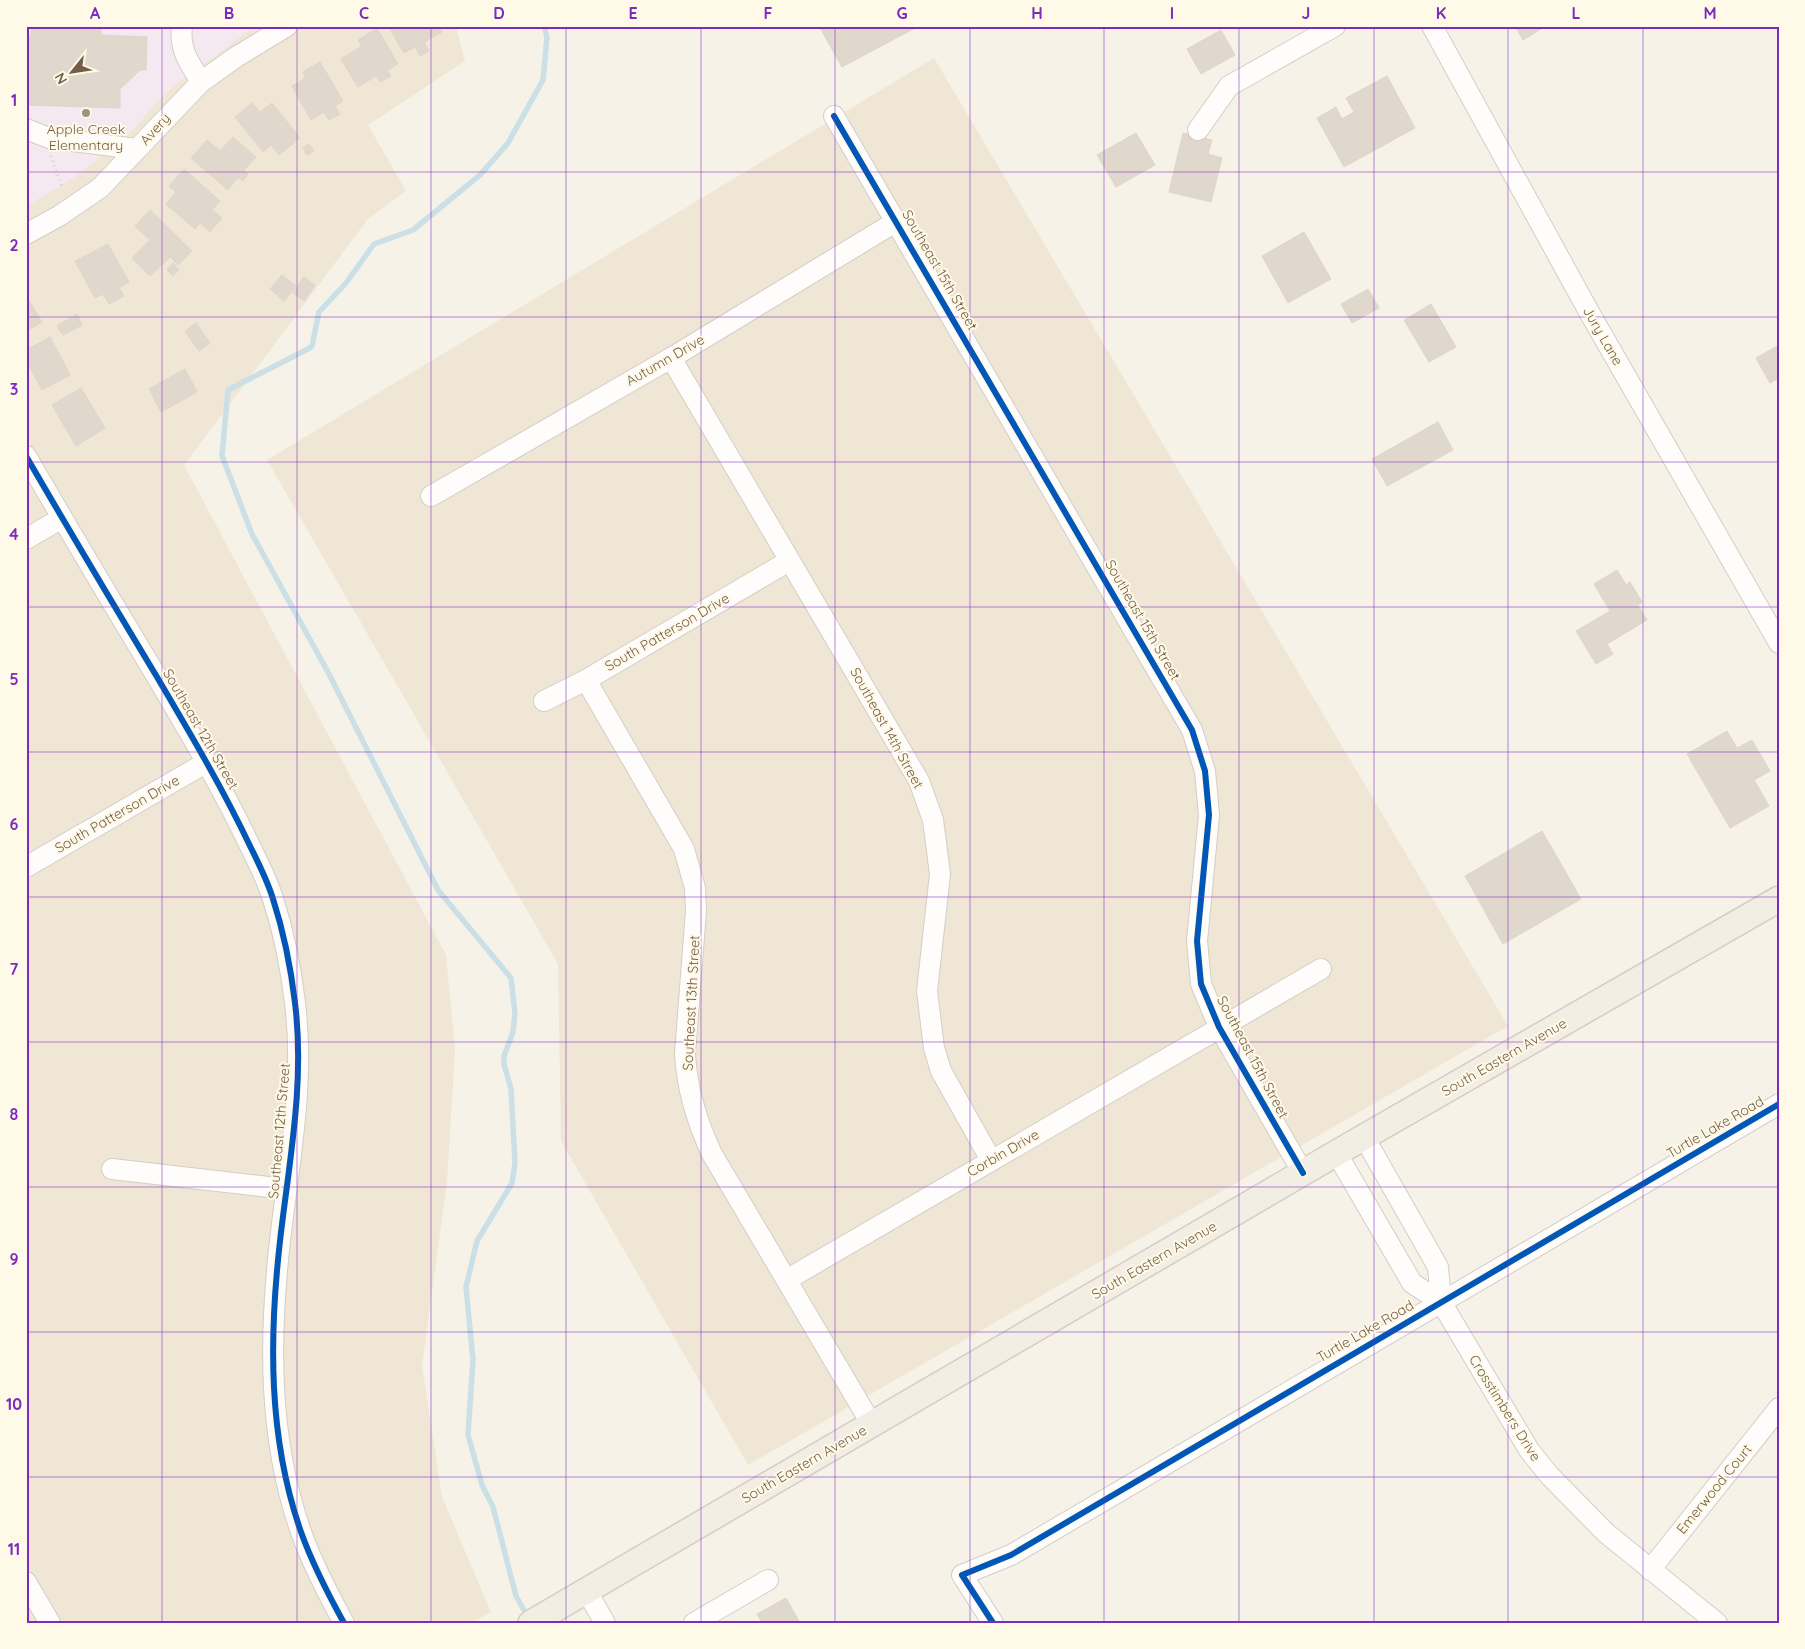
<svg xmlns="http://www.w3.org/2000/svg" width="1805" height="1649" viewBox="0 0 1805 1649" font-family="Quicksand,sans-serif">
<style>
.residential{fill:#efe6d5}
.education{fill:#f4e8f1}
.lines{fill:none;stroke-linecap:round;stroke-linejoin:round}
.stream{stroke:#cae0e6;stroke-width:5.5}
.building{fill:#e0d8cd;stroke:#ded6ca}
.minor-casing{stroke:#d4cec5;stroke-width:22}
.major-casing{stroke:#d5cdc5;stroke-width:28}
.path{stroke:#d8d0c9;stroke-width:3;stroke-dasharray:1 4;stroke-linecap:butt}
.minor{stroke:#fefdfc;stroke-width:20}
.major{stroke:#f2eee4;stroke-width:25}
.cycleway-casing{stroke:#fff9e8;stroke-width:9}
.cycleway{stroke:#0057b8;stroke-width:6}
.grid{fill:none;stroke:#7b2cbf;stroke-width:1;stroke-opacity:0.55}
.poi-dot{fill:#a19181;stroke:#fff9e8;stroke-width:2}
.labels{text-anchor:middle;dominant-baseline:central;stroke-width:4;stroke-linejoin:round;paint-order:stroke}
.poi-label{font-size:14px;fill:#735d49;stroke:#fff9e8}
.street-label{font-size:14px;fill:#735d49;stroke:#fff9e8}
.neatline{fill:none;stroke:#7b2cbf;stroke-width:2}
.grid-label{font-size:16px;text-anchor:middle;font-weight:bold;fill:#7b2cbf}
</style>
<rect width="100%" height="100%" fill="#f6f2e8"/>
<g class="residential">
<polygon points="255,26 456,26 465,61 368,125 406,191 368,219 184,465 446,955 455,1050 447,1182 422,1365 442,1497 491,1612 471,1623 26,1623 26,198 30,203 73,178 127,136 167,91"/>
<polygon points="934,58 1508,1026 748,1465 561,1141 558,964 267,460"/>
</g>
<polygon class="education" points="26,26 255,26 167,91 127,136 73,178 30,204 26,198"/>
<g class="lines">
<polyline class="stream" points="529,1619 516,1596 493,1507 482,1485 468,1435 473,1360 466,1287 477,1241 512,1183 515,1163 511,1089 504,1064 504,1056 513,1032 515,1014 511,978 438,890 329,674 252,534 222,456 228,390 308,349 312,346 319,312 346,283 374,244 413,230 480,175 508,143 543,80 547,37 544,26"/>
</g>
<g class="building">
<polygon points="31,26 101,26 101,35 147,37 146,70 140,70 120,89 120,108 26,105 26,35 31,36"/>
<polygon points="388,26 439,26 442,32 424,42 429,51 420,56 415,47 404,53"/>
<polygon points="819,26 914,26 915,28 842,67"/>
<polygon points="1515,26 1546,26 1523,40"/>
<polygon points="377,28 398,64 387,70 391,76 380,82 376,76 358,87 341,59 362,46 358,40"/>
<polygon points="1221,30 1235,55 1201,74 1187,49"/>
<polygon points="320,62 343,101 335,106 340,114 329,120 324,112 311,120 292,86 306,78 303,72"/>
<polygon points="1387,76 1415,128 1344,167 1317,118 1336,107 1342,119 1354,112 1346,98"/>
<polygon points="252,103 260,112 272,103 300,138 279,155 271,145 263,152 235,117"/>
<polygon points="1136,133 1155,165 1116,187 1097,155"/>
<polygon points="1183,133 1212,140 1208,154 1222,158 1211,202 1169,192"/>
<polygon points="233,137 256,157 244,170 248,174 243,181 238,177 228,190 191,158 207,140 220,151"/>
<polygon points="309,144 314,151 307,155 303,148"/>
<polygon points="184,169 220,201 212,210 222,218 210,232 200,223 195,229 166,204 176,192 169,186"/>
<polygon points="150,210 192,251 178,265 170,257 150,276 132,258 150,240 135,226"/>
<polygon points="1304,232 1331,279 1288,303 1262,256"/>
<polygon points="108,244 129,282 119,288 124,296 109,304 103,294 95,298 75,261"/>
<polygon points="173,263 179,270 173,276 167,270"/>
<polygon points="282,275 296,286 284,301 270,289"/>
<polygon points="304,277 315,285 304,301 293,293"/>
<polygon points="1368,289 1379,308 1352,323 1341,304"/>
<polygon points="26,296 42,322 26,331"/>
<polygon points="1431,304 1456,347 1429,362 1404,320"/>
<polygon points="77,314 82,325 63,335 57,326"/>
<polygon points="196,323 210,343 199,351 185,331"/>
<polygon points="50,337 70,375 42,390 26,360 26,350"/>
<polygon points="1779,345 1779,378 1770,383 1756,358"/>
<polygon points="185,369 197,392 161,412 149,389"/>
<polygon points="81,388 105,428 76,446 52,405"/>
<polygon points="1438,422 1453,450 1387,486 1372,459"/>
<polygon points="1617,570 1626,585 1630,582 1642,602 1638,605 1647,620 1607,644 1613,654 1596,664 1576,631 1610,611 1594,584"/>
<polygon points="1727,731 1737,748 1752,740 1770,771 1754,780 1769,806 1730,828 1687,754"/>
<polygon points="1542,831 1581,899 1503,944 1465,876"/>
<polygon points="786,1598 800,1623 762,1623 757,1614"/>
</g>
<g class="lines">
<defs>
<g id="minor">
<path d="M182 26C179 50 189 62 201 82"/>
<polyline points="1432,26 1589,312 1779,643"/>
<polyline points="834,116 1192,730 1205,771 1209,815 1197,941 1201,984 1219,1027 1303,1173"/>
<polyline points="26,129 49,138 137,149"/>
<polyline points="1198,130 1229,86 1335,26"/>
<polyline points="26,234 59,216 100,188 201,82 236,57 287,26"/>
<polyline points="671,358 919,781 933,820 940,874 927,991 934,1048 941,1071 991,1160"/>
<path d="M26 456C69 530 113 604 157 677 190 733 223 789 251 848 259 864 268 882 273 899 284 933 291 969 295 1003 305 1083 289 1162 280 1241 269 1338 268 1438 301 1532 312 1563 328 1594 344 1623"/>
<polyline points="431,496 671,358 897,221"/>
<polyline points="26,539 62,518"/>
<path d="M586 680 684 849 695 888 696 911 685 1054C687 1090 697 1122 712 1154L872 1425"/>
<polyline points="544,701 586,680 789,561"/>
<polyline points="26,867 207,762"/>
<polyline points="1364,1137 1438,1267 1441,1302"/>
<polyline points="1337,1154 1412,1283 1441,1302 1529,1450 1549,1475 1606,1533 1717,1623"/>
<polyline points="112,1169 287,1189"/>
<polyline points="788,1279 1321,969"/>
<polyline points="1650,1570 1779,1408"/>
<polyline points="26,1582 50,1623"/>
<polyline points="586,1590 605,1623"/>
<polyline points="694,1623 768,1580"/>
<polyline points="993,1623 962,1575 1011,1555 1779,1104"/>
</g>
<polyline id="major" points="531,1623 1364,1137 1779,899"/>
</defs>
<use href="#minor" class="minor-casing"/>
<use href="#major" class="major-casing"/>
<polyline class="path" points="51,156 62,187"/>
<use href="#minor" class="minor"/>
<use href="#major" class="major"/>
<defs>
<g id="cycleway">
<polyline points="834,116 1192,730 1205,771 1209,815 1197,941 1201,984 1219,1027 1303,1173"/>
<path d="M26 456C69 530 113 604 157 677 190 733 223 789 251 848 259 864 268 882 273 899 284 933 291 969 295 1003 305 1083 289 1162 280 1241 269 1338 268 1438 301 1532 312 1563 328 1594 344 1623"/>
<polyline points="993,1623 962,1575 1011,1555 1779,1104"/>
</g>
</defs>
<use href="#cycleway" class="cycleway-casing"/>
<use href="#cycleway" class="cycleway"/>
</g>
<path class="grid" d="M162 26V1623M297 26V1623M431 26V1623M566 26V1623M701 26V1623M835 26V1623M970 26V1623M1104 26V1623M1239 26V1623M1374 26V1623M1508 26V1623M1643 26V1623M26 172H1779M26 317H1779M26 462H1779M26 607H1779M26 752H1779M26 897H1779M26 1042H1779M26 1187H1779M26 1332H1779M26 1477H1779"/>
<circle class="poi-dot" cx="86" cy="113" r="5"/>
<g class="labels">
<g class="poi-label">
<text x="86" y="129">Apple Creek<tspan x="86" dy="16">Elementary</tspan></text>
</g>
<g class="street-label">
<text transform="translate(155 129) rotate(-48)">Avery</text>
<text transform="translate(940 270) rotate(60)">Southeast 15th Street</text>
<text transform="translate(1603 336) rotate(60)">Jury Lane</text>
<text transform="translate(665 360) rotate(-30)">Autumn Drive</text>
<text transform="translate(1143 620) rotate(60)">Southeast 15th Street</text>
<text transform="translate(667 632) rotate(-30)">South Patterson Drive</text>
<text transform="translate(887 728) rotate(61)">Southeast 14th Street</text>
<text transform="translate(201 729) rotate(60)">Southeast 12th Street</text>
<text transform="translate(117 814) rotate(-30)">South Patterson Drive</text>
<text transform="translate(691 1003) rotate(-87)">Southeast 13th Street</text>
<text transform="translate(1253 1057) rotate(62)">Southeast 15th Street</text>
<text transform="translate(1504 1057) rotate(-30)">South Eastern Avenue</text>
<text transform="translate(1715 1127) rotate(-30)">Turtle Lake Road</text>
<text transform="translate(279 1131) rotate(-85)">Southeast 12th Street</text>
<text transform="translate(1003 1153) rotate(-30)">Corbin Drive</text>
<text transform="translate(1154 1260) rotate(-30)">South Eastern Avenue</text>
<text transform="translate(1365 1331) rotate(-30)">Turtle Lake Road</text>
<text transform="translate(1505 1408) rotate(58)">Crosstimbers Drive</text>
<text transform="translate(804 1464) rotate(-30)">South Eastern Avenue</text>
<text transform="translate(1714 1489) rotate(-51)">Emerwood Court</text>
</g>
</g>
<rect width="1805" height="1649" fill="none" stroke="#fff9e8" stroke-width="55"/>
<g transform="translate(72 72) rotate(240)" stroke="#fff9e8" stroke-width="4" paint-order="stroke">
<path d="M0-4L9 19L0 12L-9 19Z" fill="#735d49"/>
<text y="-8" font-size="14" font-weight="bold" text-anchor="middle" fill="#735d49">N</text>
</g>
<rect x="28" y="28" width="1750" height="1594" class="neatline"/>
<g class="grid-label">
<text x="95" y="19">A</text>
<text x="229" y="19">B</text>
<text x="364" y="19">C</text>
<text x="499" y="19">D</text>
<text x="633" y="19">E</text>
<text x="768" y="19">F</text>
<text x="902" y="19">G</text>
<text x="1037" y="19">H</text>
<text x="1172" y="19">I</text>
<text x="1306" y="19">J</text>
<text x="1441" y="19">K</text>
<text x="1576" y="19">L</text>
<text x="1710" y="19">M</text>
<text x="14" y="106">1</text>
<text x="14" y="251">2</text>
<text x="14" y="395">3</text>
<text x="14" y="540">4</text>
<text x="14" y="685">5</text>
<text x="14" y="830">6</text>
<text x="14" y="975">7</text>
<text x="14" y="1120">8</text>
<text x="14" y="1265">9</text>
<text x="14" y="1410">10</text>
<text x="14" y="1555">11</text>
</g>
</svg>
